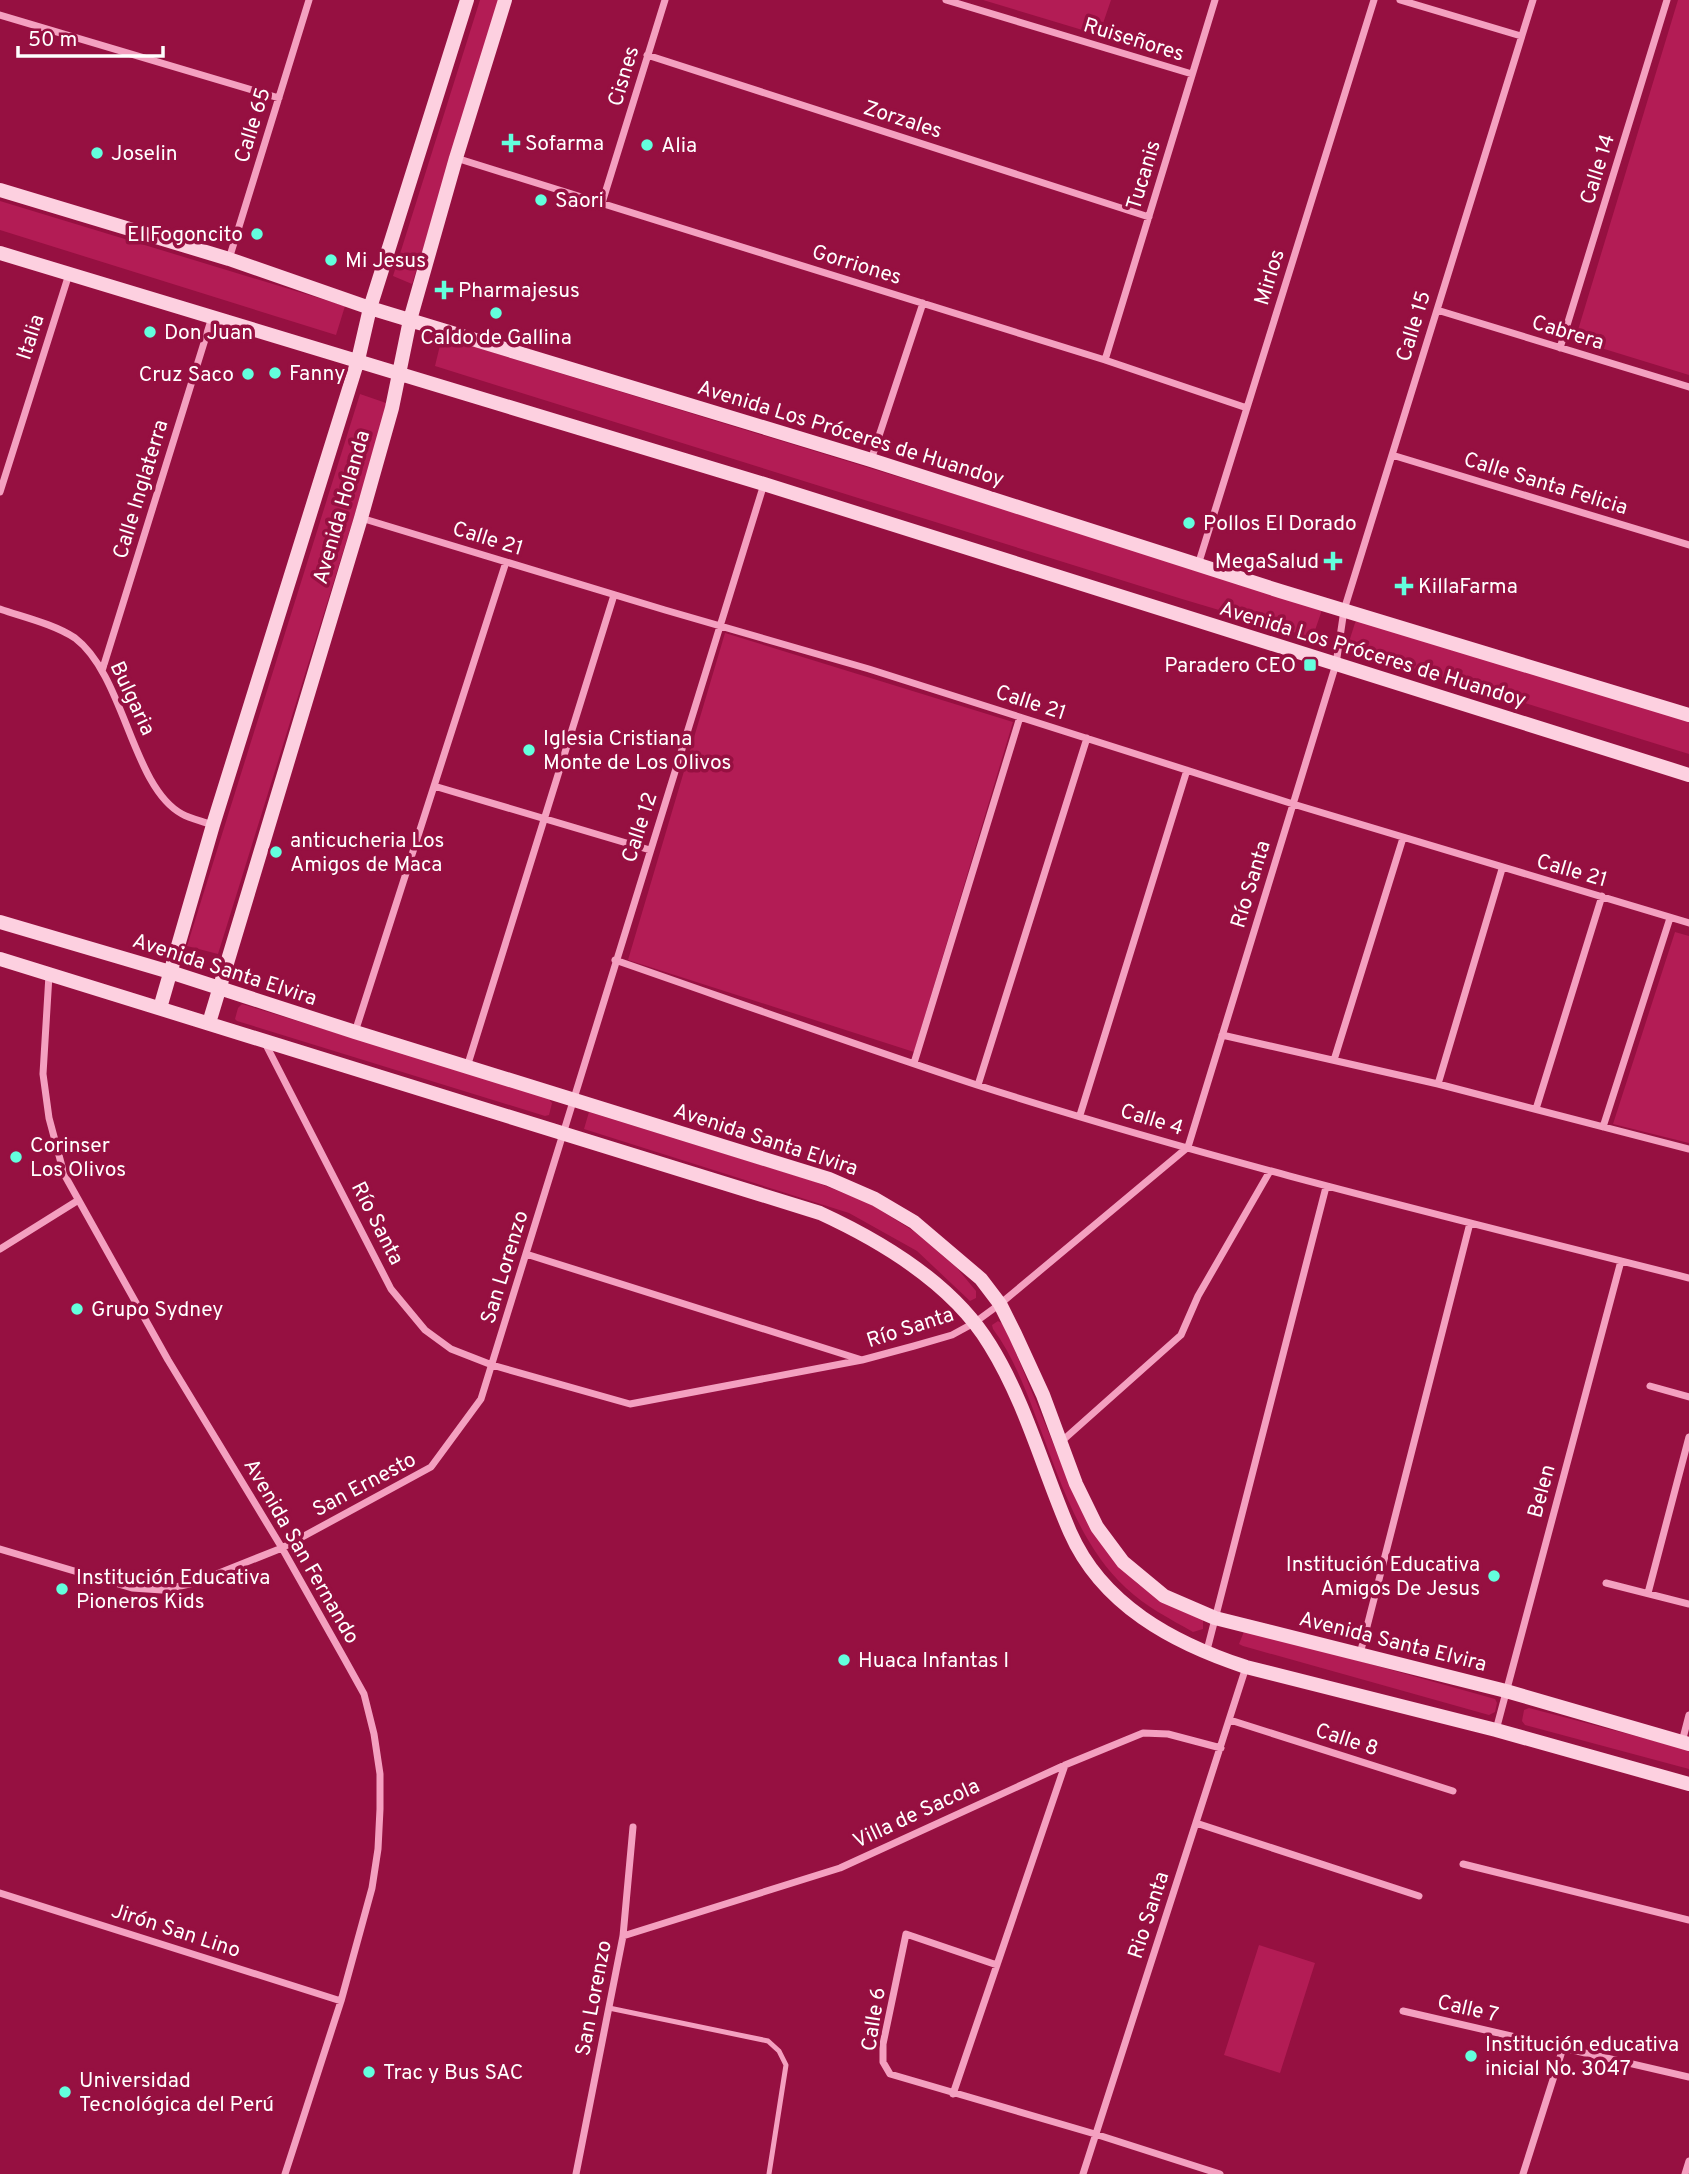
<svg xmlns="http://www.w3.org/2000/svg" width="1689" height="2174" font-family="Overpass,sans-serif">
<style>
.green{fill:#b31c55}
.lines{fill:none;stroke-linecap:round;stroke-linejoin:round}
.lane{stroke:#f4a0c0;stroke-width:5}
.street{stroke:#f4a0c0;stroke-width:7}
.secondary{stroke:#fdd0e0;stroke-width:14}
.poi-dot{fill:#63ffdd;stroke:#961041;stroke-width:2.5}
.labels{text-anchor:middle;stroke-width:7;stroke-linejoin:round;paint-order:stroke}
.street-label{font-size:21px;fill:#fff;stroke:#961041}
.poi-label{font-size:21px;fill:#fff;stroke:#961041;text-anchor:start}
</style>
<rect width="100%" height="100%" fill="#961041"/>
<path class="green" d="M480,0H501L412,284L393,276Z
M983,0H1111L1099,35Z
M1678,0H1689V375L1575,340Z
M0,201L345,306L336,335L0,230Z
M442,337L1323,607L1313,636L1310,637L1182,599L435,366Z
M360,394L389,404L218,954L187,946Z
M1359,619L1689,721V754L1347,648L1355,623Z
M725,633L1013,722L914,1052L628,960Z
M1675,932L1689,936V1143L1613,1124Z
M242,1004L548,1098L552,1103L549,1115L545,1116L237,1021L235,1019L238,1008Z
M589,1112L813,1181L869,1203L915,1232L957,1268L976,1291V1298L970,1301L917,1251L849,1213L584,1129Z
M998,1321L1003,1324L1011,1341L1079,1506L1116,1562L1138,1584L1170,1605L1203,1620V1629L1193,1632C1170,1619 1145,1606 1126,1588C1079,1545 1059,1477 1037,1420C1025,1388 1013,1356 993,1329L992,1325Z
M1245,1629L1495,1699L1497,1703L1495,1712L1489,1715L1243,1646L1239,1644Z
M1529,1708L1689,1750V1769L1525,1725L1522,1721L1524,1710Z
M1259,1945L1315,1963L1280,2073L1224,2055Z"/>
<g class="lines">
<path class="lane" d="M609,2008L768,2041L779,2051L786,2065L769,2174"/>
<path class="street" d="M946,0L1192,74
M1400,0L1521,36
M0,15L279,98
M647,55L1149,217
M456,158L1105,360L1247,408
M602,203L665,0
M229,259L309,0
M1437,310L1689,387
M1560,348L1667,0
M1105,360L1215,0
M1392,455L1689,545
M871,460L923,303
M0,492L69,274
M361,518L665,610L869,669L1293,804L1689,923
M1198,565L1374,0
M0,609C23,617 54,624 75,638C125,676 132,787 182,814C191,819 202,821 212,825
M102,671L212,317
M434,786L650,850
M615,960C736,1002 856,1045 977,1085C1211,1160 1451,1218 1689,1278
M49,975L43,1074L49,1118L64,1174L168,1360L282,1548L344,1658L364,1694L374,1734L380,1774V1809L378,1849L372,1888L341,2001L285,2174
M355,1032L506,562
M1222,1035L1438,1084L1689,1149
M264,1041L391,1289L425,1330L451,1349L492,1365L630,1404L862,1360L914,1346L952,1335L974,1323L1000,1304L1188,1147L1336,664L1344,610L1533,0
M1334,1060L1403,838
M914,1063L1020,717
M467,1067L614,595
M1438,1084L1502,869
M978,1085L1087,738
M1536,1109L1602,896
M1080,1115L1187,770
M1603,1127L1670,918
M0,1249L77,1201
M526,1254L862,1360
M1650,1386L1689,1397
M1062,1441L1181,1335L1198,1296L1270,1171
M0,1549L132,1588L162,1590L194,1583L282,1548L431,1467L481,1399L764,484
M1606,1583L1689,1604
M1648,1593L1689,1437
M1206,1654L1326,1187
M1360,1654L1470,1223
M1230,1720L1453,1791
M1496,1730L1621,1261
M1682,1742L1689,1715
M1196,1823L1419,1896
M1463,1864L1689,1920
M0,1893L341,2001
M623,1936L840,1868L1065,1765L1143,1733L1168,1734L1221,1748
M997,1965L906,1934L883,2044V2062L890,2074L1095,2134L1220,2174
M1403,2011L1689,2077
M953,2094L1065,1765
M576,2174L623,1936L633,1827
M1083,2174L1246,1667
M1523,2174L1563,2048
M1685,2174L1689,2161"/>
<path class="secondary" d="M0,190L229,259L370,308L871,460L1280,591L1689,715
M0,253L764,484L1689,775
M0,922L170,972L355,1032L829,1179L875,1199L914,1222L981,1279L1000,1304L1015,1334L1043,1395L1076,1484L1097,1527L1123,1562L1164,1596L1215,1618L1506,1691L1689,1744
M0,959L820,1213C883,1242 953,1284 990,1345C1026,1403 1043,1470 1070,1532C1102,1605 1173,1643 1246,1667L1496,1730L1689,1784
M160,1008L213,825L358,360L370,308L467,0
M209,1023L361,518L392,408L410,320L456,158L505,0"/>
</g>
<g class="poi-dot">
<path d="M507.5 132.5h7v7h7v7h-7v7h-7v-7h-7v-7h7z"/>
<circle cx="647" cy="145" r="7"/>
<circle cx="97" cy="153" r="7"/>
<circle cx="541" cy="200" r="7"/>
<circle cx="257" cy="234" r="7"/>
<circle cx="331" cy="260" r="7"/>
<path d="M440.5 279.5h7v7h7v7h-7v7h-7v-7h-7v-7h7z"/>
<circle cx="496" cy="313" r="7"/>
<circle cx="150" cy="332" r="7"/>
<circle cx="275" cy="373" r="7"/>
<circle cx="248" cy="374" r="7"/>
<circle cx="1189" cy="523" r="7"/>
<path d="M1329.5 550.5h7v7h7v7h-7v7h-7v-7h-7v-7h7z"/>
<path d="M1400.5 575.5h7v7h7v7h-7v7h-7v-7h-7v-7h7z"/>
<rect x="1303" y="658" width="14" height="14" rx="3.5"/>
<circle cx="529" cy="750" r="7"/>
<circle cx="276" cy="852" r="7"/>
<circle cx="16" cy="1157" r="7"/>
<circle cx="77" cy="1309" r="7"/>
<circle cx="1494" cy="1576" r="7"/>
<circle cx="62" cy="1589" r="7"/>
<circle cx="844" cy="1660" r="7"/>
<circle cx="1471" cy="2056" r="7"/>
<circle cx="369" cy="2072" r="7"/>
<circle cx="65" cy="2092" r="7"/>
</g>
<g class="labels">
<g class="street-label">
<text transform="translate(1134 39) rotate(17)" y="7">Ruiseñores</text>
<text transform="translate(623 76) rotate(-73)" y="7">Cisnes</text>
<text transform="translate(903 119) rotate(18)" y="7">Zorzales</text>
<text transform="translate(252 125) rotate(-73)" y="7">Calle 65</text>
<text transform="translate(1597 169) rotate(-73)" y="7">Calle 14</text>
<text transform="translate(1143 175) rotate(-73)" y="7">Tucanis</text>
<text transform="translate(857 264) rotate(17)" y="7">Gorriones</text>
<text transform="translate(1269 277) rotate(-73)" y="7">Mirlos</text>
<text transform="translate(1413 326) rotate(-73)" y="7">Calle 15</text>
<text transform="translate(1568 332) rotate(17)" y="7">Cabrera</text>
<text transform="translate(30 337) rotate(-72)" y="7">Italia</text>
<text transform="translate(851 433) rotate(17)" y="7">Avenida Los Próceres de Huandoy</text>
<text transform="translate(1546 483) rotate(17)" y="7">Calle Santa Felicia</text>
<text transform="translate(140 489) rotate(-73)" y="7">Calle Inglaterra</text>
<text transform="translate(341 507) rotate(-74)" y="7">Avenida Holanda</text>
<text transform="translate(488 538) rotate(17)" y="7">Calle 21</text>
<text transform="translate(1373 654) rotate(17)" y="7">Avenida Los Próceres de Huandoy</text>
<text transform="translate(133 698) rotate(65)" y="7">Bulgaria</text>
<text transform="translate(1031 702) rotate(18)" y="7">Calle 21</text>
<text transform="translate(639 827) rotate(-72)" y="7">Calle 12</text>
<text transform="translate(1572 870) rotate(16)" y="7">Calle 21</text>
<text transform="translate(1250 884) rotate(-73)" y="7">Río Santa</text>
<text transform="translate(225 969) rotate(18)" y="7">Avenida Santa Elvira</text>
<text transform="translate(1152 1119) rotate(17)" y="7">Calle 4</text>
<text transform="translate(766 1139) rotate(18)" y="7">Avenida Santa Elvira</text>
<text transform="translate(378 1223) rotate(63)" y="7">Río Santa</text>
<text transform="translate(504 1267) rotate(-73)" y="7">San Lorenzo</text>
<text transform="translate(910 1327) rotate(-18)" y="7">Río Santa</text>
<text transform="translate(364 1484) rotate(-28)" y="7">San Ernesto</text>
<text transform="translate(1541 1491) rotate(-75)" y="7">Belen</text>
<text transform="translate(302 1551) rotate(60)" y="7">Avenida San Fernando</text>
<text transform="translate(1393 1641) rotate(14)" y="7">Avenida Santa Elvira</text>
<text transform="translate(1347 1739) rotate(18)" y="7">Calle 8</text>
<text transform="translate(916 1813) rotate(-25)" y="7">Villa de Sacola</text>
<text transform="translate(1148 1915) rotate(-72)" y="7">Rio Santa</text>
<text transform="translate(176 1930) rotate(18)" y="7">Jirón San Lino</text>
<text transform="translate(593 1998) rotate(-79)" y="7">San Lorenzo</text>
<text transform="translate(1468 2008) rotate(13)" y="7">Calle 7</text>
<text transform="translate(873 2019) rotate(-81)" y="7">Calle 6</text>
</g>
<g class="poi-label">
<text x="525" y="150">Sofarma</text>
<text x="661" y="152">Alia</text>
<text x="111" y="160">Joselin</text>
<text x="555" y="207">Saori</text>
<text x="243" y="241" text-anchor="end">El Fogoncito</text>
<text x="345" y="267">Mi Jesus</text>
<text x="458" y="297">Pharmajesus</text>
<text x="164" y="339">Don Juan</text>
<text x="496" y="344" text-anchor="middle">Caldo de Gallina</text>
<text x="289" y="380">Fanny</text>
<text x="234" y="381" text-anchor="end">Cruz Saco</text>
<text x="1203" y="530">Pollos El Dorado</text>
<text x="1319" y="568" text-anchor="end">MegaSalud</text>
<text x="1418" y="593">KillaFarma</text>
<text x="1296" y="672" text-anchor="end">Paradero CEO</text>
<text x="543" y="745">Iglesia Cristiana<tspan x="543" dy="24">Monte de Los Olivos</tspan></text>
<text x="290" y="847">anticucheria Los<tspan x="290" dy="24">Amigos de Maca</tspan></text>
<text x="30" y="1152">Corinser<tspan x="30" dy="24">Los Olivos</tspan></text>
<text x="91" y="1316">Grupo Sydney</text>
<text x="1480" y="1571" text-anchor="end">Institución Educativa<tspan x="1480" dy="24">Amigos De Jesus</tspan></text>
<text x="76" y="1584">Institución Educativa<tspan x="76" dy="24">Pioneros Kids</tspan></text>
<text x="858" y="1667">Huaca Infantas I</text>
<text x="1485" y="2051">Institución educativa<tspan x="1485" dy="24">inicial No. 3047</tspan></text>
<text x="383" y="2079">Trac y Bus SAC</text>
<text x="79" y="2087">Universidad<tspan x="79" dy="24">Tecnológica del Perú</tspan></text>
</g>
</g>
<path d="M18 46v10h145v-10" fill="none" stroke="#ffffff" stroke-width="3.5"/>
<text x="28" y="46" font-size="21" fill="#ffffff" stroke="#961041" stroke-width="5" paint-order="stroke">50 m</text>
</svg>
